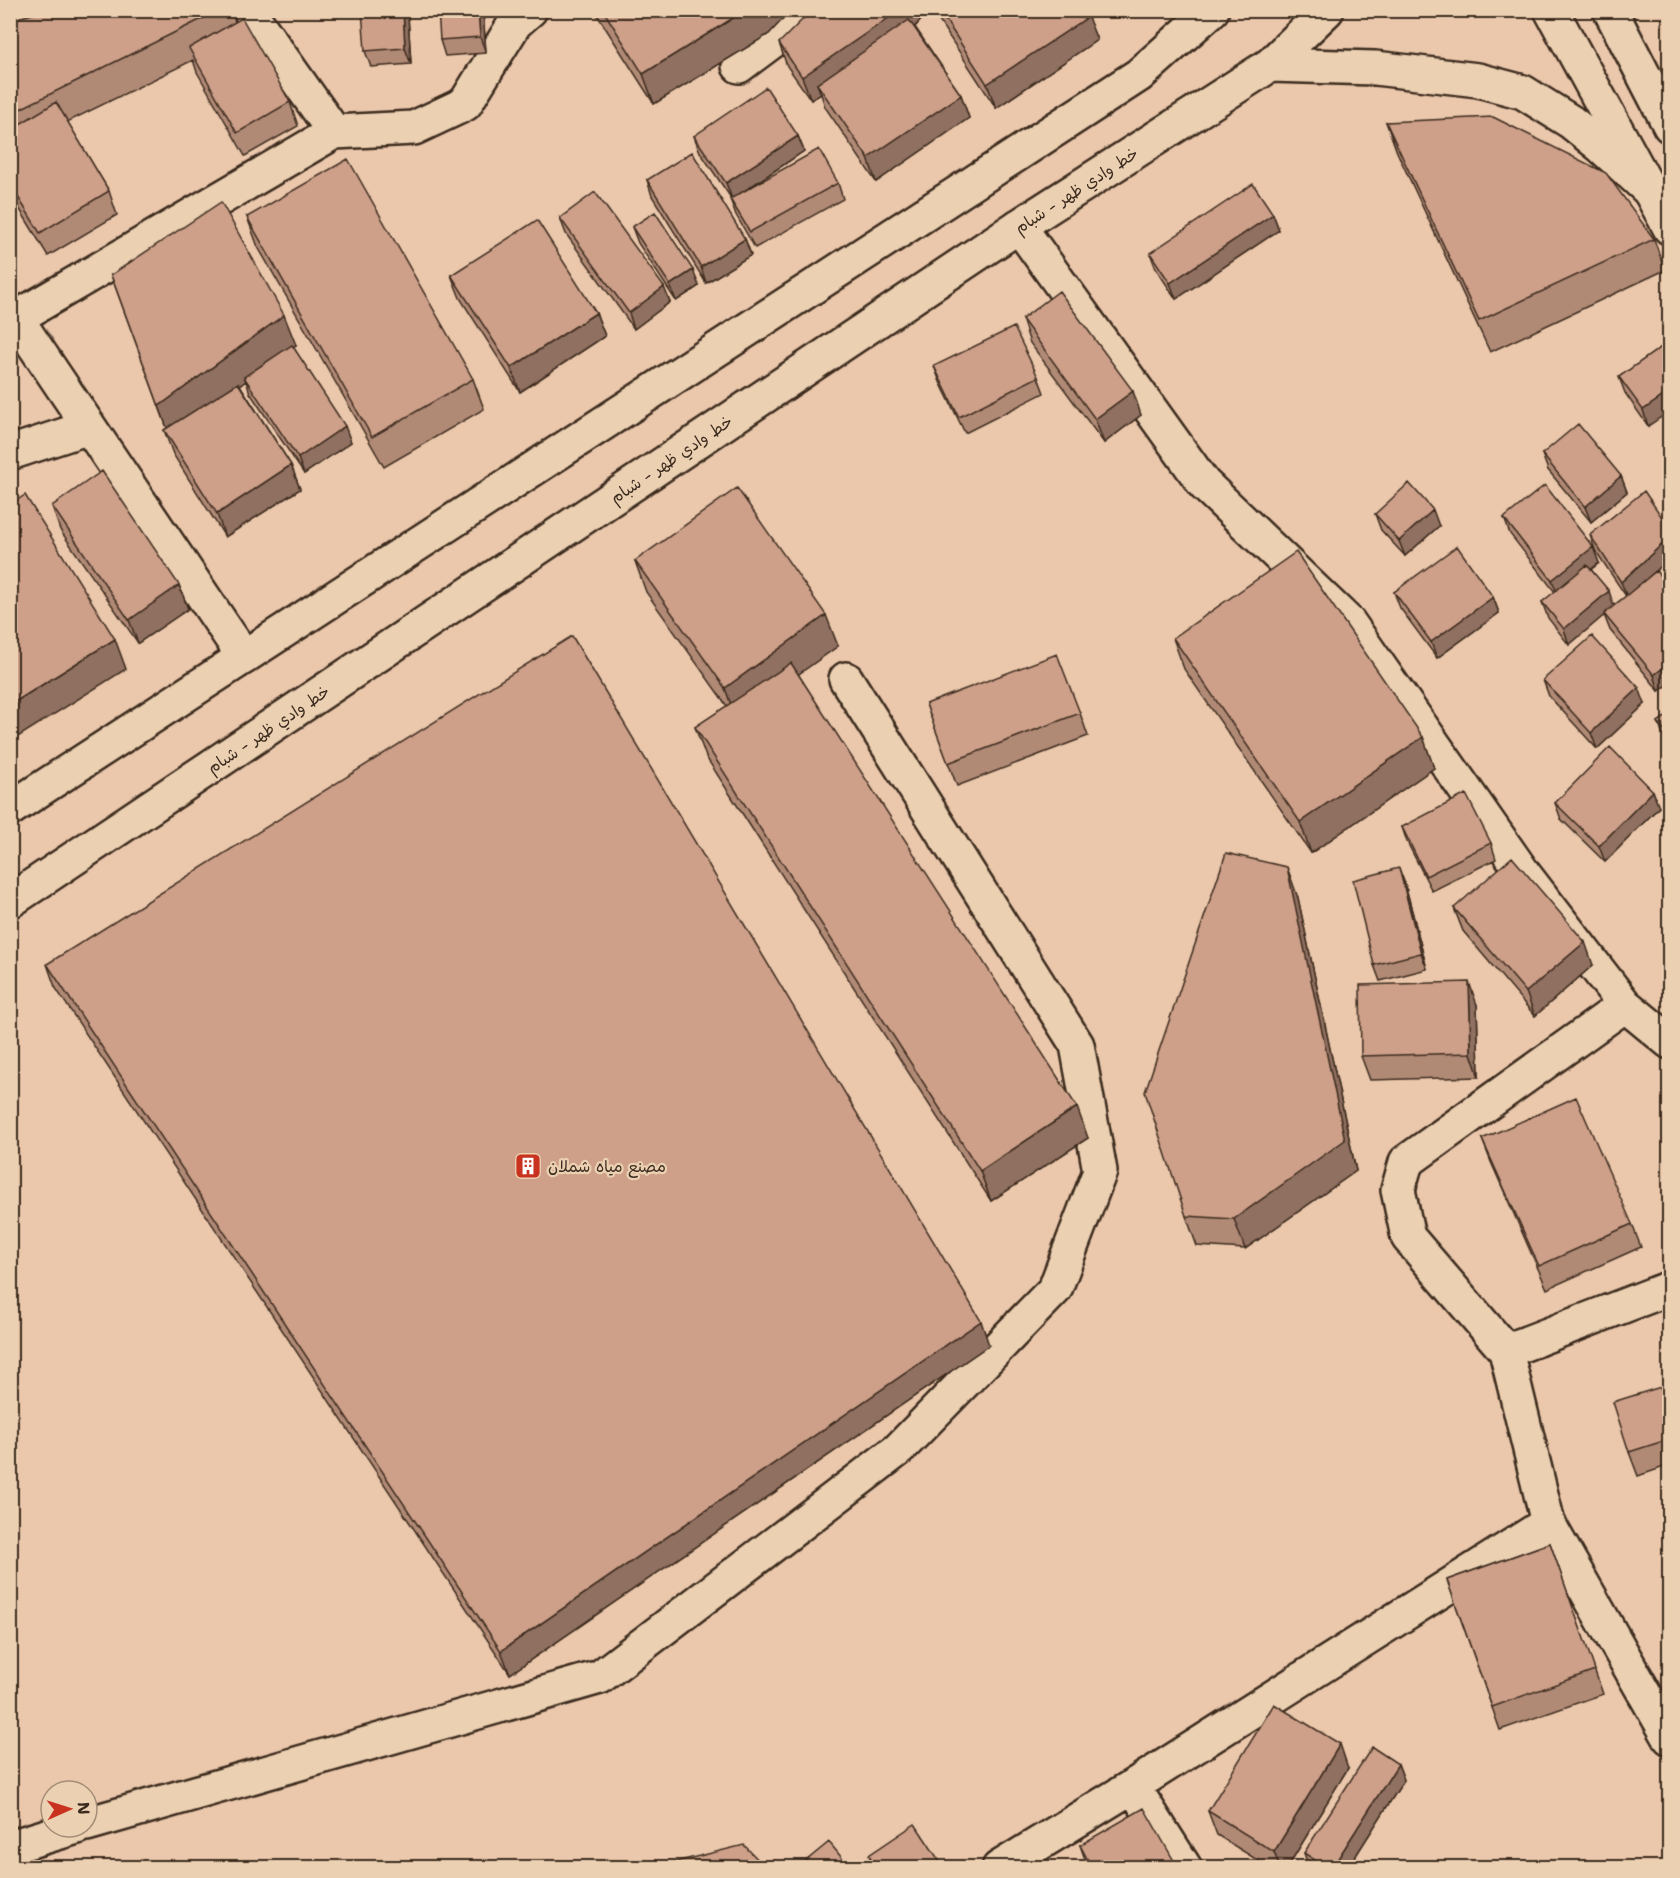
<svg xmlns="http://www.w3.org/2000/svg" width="1680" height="1878" font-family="'Shantell Sans','Playpen Sans Arabic',sans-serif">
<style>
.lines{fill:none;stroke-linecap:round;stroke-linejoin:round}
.minor-casing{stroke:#3b2a1e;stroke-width:38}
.major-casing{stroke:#3b2a1e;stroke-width:38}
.minor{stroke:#ebd0b2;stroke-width:33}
.major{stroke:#ebd0b2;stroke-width:33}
.wall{fill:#b18a76;stroke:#3b2a1e;stroke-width:1.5}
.shaded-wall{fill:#907060;stroke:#3b2a1e;stroke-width:1.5}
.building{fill:#cea089;stroke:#3b2a1e;stroke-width:1.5}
.labels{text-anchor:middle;stroke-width:4.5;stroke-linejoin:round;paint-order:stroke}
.street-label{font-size:16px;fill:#3b2a1e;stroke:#ebd0b2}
.poi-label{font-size:16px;fill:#3b2a1e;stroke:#ebd0b2;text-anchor:start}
</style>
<rect width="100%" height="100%" fill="#ebc8ac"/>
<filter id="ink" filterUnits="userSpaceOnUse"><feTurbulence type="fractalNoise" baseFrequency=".0167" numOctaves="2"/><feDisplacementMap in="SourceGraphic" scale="12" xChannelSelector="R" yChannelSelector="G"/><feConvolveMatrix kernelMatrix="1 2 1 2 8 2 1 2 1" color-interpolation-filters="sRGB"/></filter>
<g filter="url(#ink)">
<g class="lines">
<defs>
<path id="minor" d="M1551,10L1670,228
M1610,10L1670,126
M739,66L814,10
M334,132L414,128L465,104L515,23L530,10
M1019,226L1204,484L1349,623L1524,874L1625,1005L1670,1042
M10,453L89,427
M244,657L16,318L334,132L248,10
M1506,1351L1408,1237L1398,1190L1406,1162L1625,1005
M1548,1523L1670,1738
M1133,1786L1185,1868
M87,1824L600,1677L899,1449L1055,1289L1100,1171L1077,1045L846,679
M10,1847L77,1827
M999,1868L1133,1786L1548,1523L1506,1351L1670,1288"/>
<path id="major" d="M1270,65L1375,68L1478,80L1523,92L1571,122L1602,147L1649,190
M10,809L1139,75L1212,10
M10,901L1019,226L1270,65L1327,10"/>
</defs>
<use href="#minor" class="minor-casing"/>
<use href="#major" class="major-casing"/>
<use href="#minor" class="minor"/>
<use href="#major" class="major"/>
</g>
<path class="wall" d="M48,10H233L236,21L290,102L298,126L245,156L197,72L193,60L67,122L109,191L117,215L48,256L10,193V20Z
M483,10L486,53L445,56L440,40Z
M594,10H791L769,34L654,104Z
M930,10L915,27L961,95L969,118L876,182L825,107L821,94L811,100L787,66L779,43Z
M935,10H1084L1097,40L996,108L939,21Z
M408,16L411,64L371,67L365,51Z
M1386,122L1654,239L1665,270L1490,352L1397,152Z
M694,136H798L804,151L745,191L838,183L843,199L755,248L736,215L730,199L731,198L700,152Z
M647,180L745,239L751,255L706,283L652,196Z
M1273,214L1279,230L1176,299L1156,269L1150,253Z
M247,217L473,379L484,409L384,467L258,247Z
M560,218L670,302L634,329L566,234Z
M632,227L699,286L676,301L638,243Z
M111,275L296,345L293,347L351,442L304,474L250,393L246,381L240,385L291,465L300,489L225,537L173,454L164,430L167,428Z
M451,275L596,313L605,336L520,392L460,298Z
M1022,319L1141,415L1104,443L1030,343Z
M1670,341L1648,426L1625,393L1619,377Z
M934,366L1038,377L1044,393L965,433L940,382Z
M1542,454L1621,476L1627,492L1591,522L1548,470Z
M52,506L179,585L188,609L138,643L60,530Z
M1375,514L1439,526L1405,556L1381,530Z
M1504,518L1593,547L1599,563L1591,569L1614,605L1626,596L1595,550L1590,535L1670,558L1649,577L1670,588V683L1659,691L1610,630L1604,615L1569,645L1548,618L1542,602L1555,592L1510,534Z
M635,561L838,646L798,674L1088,1138L991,1201L706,757L695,727L727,706L646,592Z
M1394,592L1493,597L1499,613L1437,658L1400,608Z
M1173,638L1423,737L1434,768L1311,853L1184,669Z
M1543,680L1645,704L1597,749L1549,696Z
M926,704L1080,713L1088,736L957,786Z
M1670,714V747L1664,738L1658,722Z
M1653,791L1659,807L1605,862L1561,819L1555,803Z
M1402,827L1491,843L1496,859L1432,891L1407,842Z
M1405,884L1427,969L1380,981L1374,965Z
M1298,898L1356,1171L1245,1249L1197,1246L1186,1216Z
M1454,908L1593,965L1535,1016L1463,931Z
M47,964L989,1345L510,1674L55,987Z
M1477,1005L1479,1077L1370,1080L1361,1056Z
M1482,1139L1632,1224L1641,1247L1547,1289L1491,1162Z
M1670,1334V1354L1664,1338Z
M1670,1384V1465L1638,1476L1629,1452Z
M1550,1543L1603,1694L1500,1730L1447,1580Z
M1398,1764L1404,1780L1348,1868H1309L1304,1853Z
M1348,1768L1287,1868H1270L1217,1835L1208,1811Z
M1080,1845L1178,1868H1088Z
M869,1855L944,1868H874Z"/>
<path class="shaded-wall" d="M231,10H233L240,36Z
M403,10H406L408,16L411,64L405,48Z
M478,10H483L486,53L480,37Z
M746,10H791L769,34L654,104L643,74Z
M900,10H930L908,34L817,84L821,94L811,100L802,77Z
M1088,17L1097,40L996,108L987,84Z
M961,95L969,118L876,182L868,158Z
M798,136L804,151L732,199L726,183Z
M1273,214L1279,230L1176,299L1170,283Z
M745,239L751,255L706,283L701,267Z
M693,270L699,286L676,301L670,285Z
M664,287L670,302L634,329L629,313Z
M596,313L605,336L520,392L511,368Z
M284,315L296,345L247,381L244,377L246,381L170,436L159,406Z
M1133,391L1141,415L1104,443L1095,419Z
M1670,391V411L1648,426L1643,410Z
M345,426L351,442L304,474L298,458Z
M291,465L300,489L225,537L217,514Z
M1621,476L1627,492L1591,522L1585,507Z
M1433,510L1439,526L1405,556L1399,541Z
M1670,537V558L1627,597L1621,582Z
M1593,547L1599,563L1558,596L1552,580Z
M179,585L188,609L138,643L129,620Z
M1609,591L1614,607L1569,645L1564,629Z
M1493,597L1499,613L1437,658L1431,642Z
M826,615L838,646L736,719L725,688Z
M115,639L126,669L10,742V705Z
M1670,662V683L1659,691L1654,675Z
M1639,688L1645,704L1597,749L1591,733Z
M1423,737L1434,768L1311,853L1300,822Z
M1653,791L1659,807L1605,862L1599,846Z
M1287,867L1298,898L1356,1171L1245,1249L1234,1219Z
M1399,868L1405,884L1427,969L1421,953Z
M1585,942L1593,965L1535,1016L1526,992Z
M1469,982L1477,1005L1479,1077L1471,1053Z
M1077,1107L1088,1138L991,1201L980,1171Z
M981,1321L989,1345L510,1674L501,1651Z
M1340,1744L1348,1768L1287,1868H1280L1274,1852Z
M1398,1764L1404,1780L1348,1868H1332Z"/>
<path class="building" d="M48,10H220L10,114V20Z
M362,10H403L405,48L365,51Z
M438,10H478L480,37L440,40Z
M603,10H746L643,74Z
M812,10H900L802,77L779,43Z
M939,10H1084L1088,17L987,84Z
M242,18L290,102L237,133L189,48Z
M909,20L961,95L868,158L817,84Z
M766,87L798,136L726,183L694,136Z
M56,102L109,191L40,233L10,184V130Z
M1493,117L1606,173L1654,239L1479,321L1386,122Z
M819,149L838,183L750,232L730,199Z
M692,152L745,239L701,267L647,180Z
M348,159L473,379L372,437L247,217Z
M1253,184L1273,214L1170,283L1150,253Z
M595,192L664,287L629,313L560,218Z
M221,202L284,315L159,406L111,275Z
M655,212L693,270L670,285L632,227Z
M537,220L596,313L511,368L451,275Z
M1059,291L1133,391L1095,419L1022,319Z
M1014,327L1038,377L959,417L934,366Z
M1670,341V391L1643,410L1619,377Z
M292,345L345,426L298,458L244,377Z
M238,383L291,465L217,514L164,430Z
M1578,424L1621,476L1585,507L1542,454Z
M102,471L179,585L129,620L52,506Z
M1409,483L1433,510L1399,541L1375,514Z
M1545,485L1593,547L1552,580L1504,518Z
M737,488L826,615L725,688L635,561Z
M1644,491L1670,529V537L1621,582L1590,535Z
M25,495L115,639L10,705V505Z
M1457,546L1493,597L1431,642L1394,592Z
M1296,552L1423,737L1300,822L1173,638Z
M1587,565L1609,591L1564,629L1542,602Z
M1656,571L1670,588V662L1654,675L1604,614Z
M572,636L981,1321L501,1651L47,964Z
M1592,636L1639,688L1591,733L1543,680Z
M1057,654L1080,713L948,763L926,704Z
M791,663L1077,1107L980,1171L695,727Z
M1670,714V739L1658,722Z
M1610,747L1653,791L1599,846L1555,803Z
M1466,794L1491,843L1426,876L1402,827Z
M1226,853L1287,867L1345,1140L1234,1219L1186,1216L1145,1092Z
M1512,857L1585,942L1526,992L1454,908Z
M1399,868L1421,953L1374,965L1353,880Z
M1469,982L1471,1053L1361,1056L1360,985Z
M1576,1097L1632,1224L1539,1266L1482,1139Z
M1670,1334V1346L1664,1338Z
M1670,1384V1439L1629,1452L1613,1402Z
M1550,1543L1595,1670L1492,1707L1447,1580Z
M1274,1704L1340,1744L1274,1852L1208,1811Z
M1372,1747L1398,1764L1332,1868H1327L1304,1853Z
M1144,1808L1178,1868H1092L1080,1845Z
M915,1824L944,1868H877L869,1855Z
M829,1842L850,1868H802L801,1865Z
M744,1845L766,1868H651Z"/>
</g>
<defs>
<symbol id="building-square" viewBox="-11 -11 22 22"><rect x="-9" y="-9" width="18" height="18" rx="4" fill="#c8321e" stroke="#ebd0b2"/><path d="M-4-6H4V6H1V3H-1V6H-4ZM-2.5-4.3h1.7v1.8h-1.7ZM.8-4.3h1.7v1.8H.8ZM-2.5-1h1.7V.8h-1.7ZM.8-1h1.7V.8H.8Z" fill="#fff"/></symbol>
</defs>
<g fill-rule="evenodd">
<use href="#building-square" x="513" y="1151" width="30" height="30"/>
</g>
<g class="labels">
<g class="street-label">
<text transform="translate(1076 190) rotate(-33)" y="6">خط وادي ظهر - شبام</text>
<text transform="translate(671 459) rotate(-34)" y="6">خط وادي ظهر - شبام</text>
<text transform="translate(268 729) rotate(-34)" y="6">خط وادي ظهر - شبام</text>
</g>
<g class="poi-label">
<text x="548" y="1172">مصنع مياه شملان</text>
</g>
</g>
<rect width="1680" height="1878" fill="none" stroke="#ebd0b2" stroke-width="36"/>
<rect x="18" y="18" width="1644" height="1842" fill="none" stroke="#3b2a1e" stroke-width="2" filter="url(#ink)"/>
<g transform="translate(69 1809) rotate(87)"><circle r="28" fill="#ebd0b2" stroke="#a58e77" stroke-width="1.5"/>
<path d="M0-4.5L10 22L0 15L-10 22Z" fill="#c8321e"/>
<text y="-9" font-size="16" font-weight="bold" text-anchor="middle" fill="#3b2a1e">N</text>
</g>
</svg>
